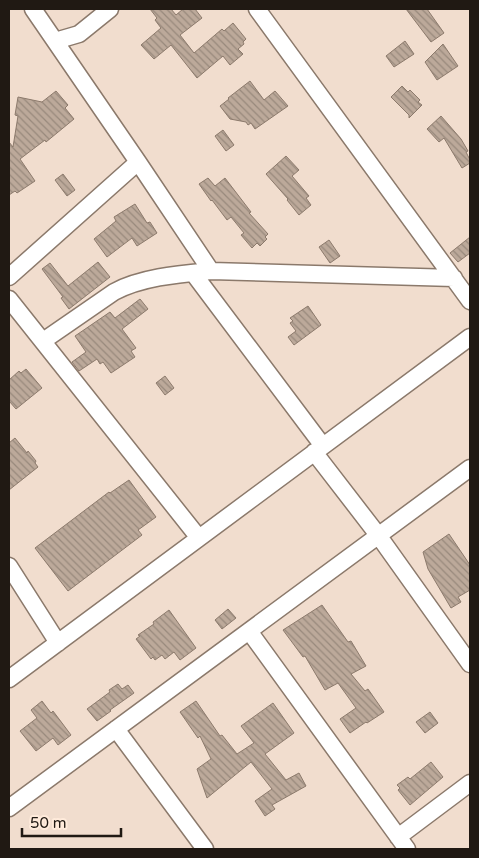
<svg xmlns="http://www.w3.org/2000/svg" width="479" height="858" font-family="'Varela Round',sans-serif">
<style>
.building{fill:url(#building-back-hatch);stroke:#8c7a6c}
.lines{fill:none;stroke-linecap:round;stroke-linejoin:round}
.minor-casing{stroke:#8b796b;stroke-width:19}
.minor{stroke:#fff;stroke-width:16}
</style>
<defs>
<pattern id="building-back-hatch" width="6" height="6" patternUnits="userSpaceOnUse" patternTransform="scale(1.25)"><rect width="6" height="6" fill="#bca99a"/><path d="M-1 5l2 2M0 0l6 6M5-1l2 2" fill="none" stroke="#98897c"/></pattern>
</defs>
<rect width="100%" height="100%" fill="#f1ddce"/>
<path class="building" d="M150,9H171L176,15L183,9H195L202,18L180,35L194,53L222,29L224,31L233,23L246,39L243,42L244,44L238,49L243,54L230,65L223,56L197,78L171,45L154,59L141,45L161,28L155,20L157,18Z
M406,9H427L444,33L431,42Z
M405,41L414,54L394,67L386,56Z
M443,44L458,66L437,80L425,62Z
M250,81L264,100L275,91L288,106L255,129L251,123L248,125L246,122L230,119L220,106L229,99L228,98Z
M402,86L408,92L410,90L420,100L418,102L422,105L409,118V115L391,97Z
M56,91L68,105L65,108L74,119L46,142L45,140L20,159L35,181L17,193L15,191L9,195V142L13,147L18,116L15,115L18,97L42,102Z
M441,116L461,139L468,151L466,152L470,160V163L462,168L444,138L439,142L427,129Z
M223,130L234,145L226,151L215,136Z
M286,156L299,170L292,176L309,196L306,198L311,205L299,215L287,200L288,199L266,174Z
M63,174L75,190L67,196L55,180Z
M208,178L215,186L225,178L251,212L249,213L268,234L265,237L267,239L260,246L257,243L252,248L241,235L244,233L231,217L227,220L212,200L211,201L199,184Z
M135,204L147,223L150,222L157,233L137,246L132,238L107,257L94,239L116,221L114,217Z
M470,237V253L458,262L450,253Z
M329,240L340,256L330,263L319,247Z
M98,262L110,277L69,309L61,298L63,297L42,269L50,263L68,286Z
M140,299L148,309L122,329L136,348L131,351L135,357L111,373L103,362L100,364L97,359L79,371L72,362L86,352L75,336L110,312L115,318Z
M308,306L321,325L294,345L288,337L296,331L290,323L293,321L290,318Z
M26,369L42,388L16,409L9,401V380L19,371L21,373Z
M165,376L174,388L165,395L156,383Z
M15,438L27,453L28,451L36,461L35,463L38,467L9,490V443Z
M129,480L156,517L138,530L142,535L68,591L35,548L109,492L110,493Z
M449,534L470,565V590L458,597L461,602L451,608L428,569L423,552Z
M322,605L348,642L351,641L366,666L351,674L365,691L368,689L384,712L367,723L366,722L350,733L340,719L356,708L338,683L325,690L305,656L303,657L283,630Z
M228,609L236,618L222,629L215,620Z
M169,610L196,648L180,660L174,652L165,659L162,655L155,660L153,657L151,659L136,639L140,636L138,635L154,624L153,622Z
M118,684L122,689L128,685L134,693L110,710L111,711L97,721L87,709L110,692L109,690Z
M42,701L51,713L53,711L71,735L58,745L53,738L36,751L20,731L37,718L31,710Z
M196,701L220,736L222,735L237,754L254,743L241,726L273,703L294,733L265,754L286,780L299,773L306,786L272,805L275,809L265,816L255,801L272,789L251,762L207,798L197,769L211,759L200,736L198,738L180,712Z
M430,712L438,723L425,733L416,722Z
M431,762L443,777L410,805L398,790L400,788L397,785L408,777L410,779Z"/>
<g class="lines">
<defs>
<path id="minor" d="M33,9L138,162L211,271
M257,9L470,301
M55,41L79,34L110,9
M193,273L323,446
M9,277L138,162
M9,299L199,538
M43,341L114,292C142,277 180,274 211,271L454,278
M314,452L378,535L470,664
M9,566L58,643
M249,631L407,849
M9,679L470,337
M116,729L205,849
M9,808L470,468
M398,837L470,783"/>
</defs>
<use href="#minor" class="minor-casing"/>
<use href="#minor" class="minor"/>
</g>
<rect width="479" height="858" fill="none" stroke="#201913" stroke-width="20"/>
<path d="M22 828v8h99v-8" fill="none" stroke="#201913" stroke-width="2.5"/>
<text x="30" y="828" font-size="15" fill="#201913" stroke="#ffebdb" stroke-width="4" paint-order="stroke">50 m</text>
</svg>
